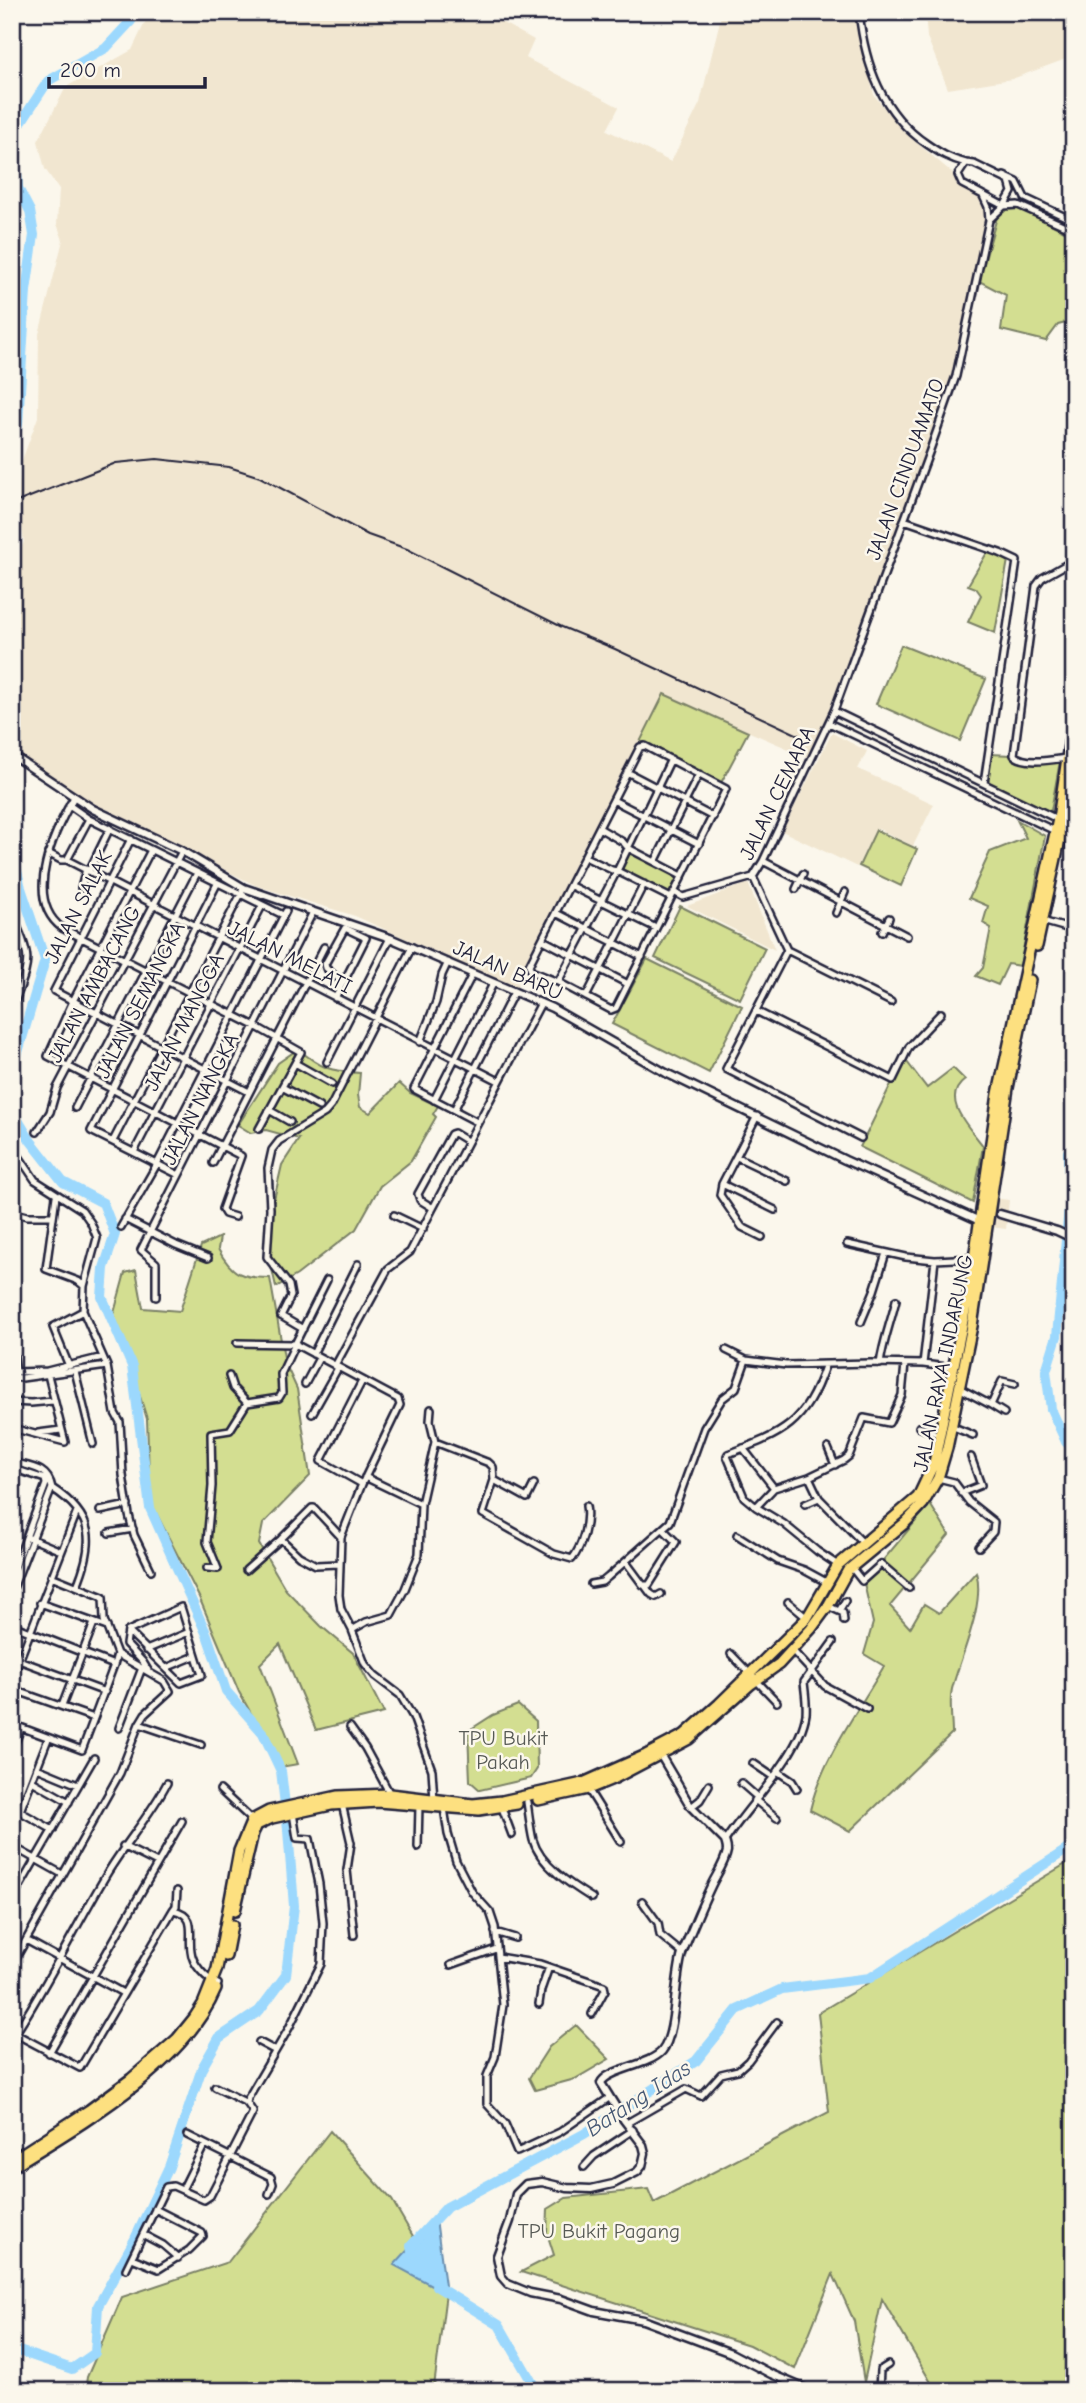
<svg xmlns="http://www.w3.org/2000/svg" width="1086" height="2403" font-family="'Comic Neue',sans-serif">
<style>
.built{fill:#f1e6d0}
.green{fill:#d3de91;stroke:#7a8066;stroke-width:2}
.water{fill:#9cd8fd;stroke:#6b8faf;stroke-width:2}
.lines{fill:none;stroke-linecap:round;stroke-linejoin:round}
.river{stroke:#9cd8fd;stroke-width:10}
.minor-casing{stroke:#22223b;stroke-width:10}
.tertiary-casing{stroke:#22223b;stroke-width:11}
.trunk-casing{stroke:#22223b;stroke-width:14}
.minor{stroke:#fbf7ec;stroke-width:5}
.tertiary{stroke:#fbf7ec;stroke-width:6}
.trunk{stroke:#fde080;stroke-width:9}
.rail{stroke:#22223b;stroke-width:2}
.labels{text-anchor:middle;stroke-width:5;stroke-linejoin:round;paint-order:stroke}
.street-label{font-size:21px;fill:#22223b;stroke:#fbf7ec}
.park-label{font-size:21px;fill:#575a55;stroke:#fbf7ec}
.water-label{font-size:23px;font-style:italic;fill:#475975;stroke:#fbf7ec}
</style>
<rect width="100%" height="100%" fill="#fbf7ec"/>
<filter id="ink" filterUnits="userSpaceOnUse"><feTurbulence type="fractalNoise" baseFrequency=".0143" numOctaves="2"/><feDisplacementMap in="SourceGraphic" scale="14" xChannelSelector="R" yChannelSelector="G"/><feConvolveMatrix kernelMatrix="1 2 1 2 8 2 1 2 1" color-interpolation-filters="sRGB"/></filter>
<g filter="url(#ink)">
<path class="built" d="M150,12H483L534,40L526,58L619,107L607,130L671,162L700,103L722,12H856L874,95L904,132L988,203L951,378L833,713L812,759L664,695L516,988L355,916L257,886L76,796L12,750V564L24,542L18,499L21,463L38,417L39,334L63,240L57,224L59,189L45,169L38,141L66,87L132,50Z
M925,12H1074V56L1012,79L948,89L927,37Z
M832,733L867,751L858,769L934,804L913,846L877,828L857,867L782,831Z
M748,883L775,950L687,906Z
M994,1198L1009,1200L1006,1229L990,1227Z"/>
<path class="green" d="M1018,207L1074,236V321L1058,325L1046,341L1001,330L1006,295L979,281L999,210Z
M988,551L1008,560L995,633L968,622L981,595L976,588L968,585Z
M901,645L986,679L960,741L876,704Z
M664,694L748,732L721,783L640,742Z
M990,754L1011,755L1013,760L1029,764L1060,761L1050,816L985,785Z
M1017,820L1045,836L1020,966L1008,964L998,985L976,976L983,968L991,928L983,923L988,906L969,898L990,852L1026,838Z
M876,830L917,849L901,886L859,866Z
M629,850L679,877L670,894L620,868Z
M680,906L765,948L740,999L655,958Z
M647,959L742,1006L709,1073L612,1024Z
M298,1049C322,1069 330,1071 360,1073L358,1095L360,1107L370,1113L399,1083L410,1093L438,1106L433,1114L436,1117L411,1161L380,1186L356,1229L297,1275L276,1287L265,1238L282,1165L299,1139L266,1130L251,1133L238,1125L278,1063Z
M904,1058L927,1088L953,1068L965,1080C939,1099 970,1128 983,1146L973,1203L860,1147Z
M220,1237L218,1249C232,1275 242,1278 270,1278L285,1363L297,1389L310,1476L263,1524L259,1544L286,1590L321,1626L353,1653L384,1713L316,1730L280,1644L260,1664L298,1764L281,1767L239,1692L199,1597L150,1501L147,1419L114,1313L125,1273L136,1270L143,1308L180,1311L201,1246Z
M930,1504L949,1535L890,1606L910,1628L924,1604L939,1613L976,1572C986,1604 960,1657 952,1689C949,1703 952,1719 952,1733L850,1831L810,1810C822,1759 858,1711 884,1666L864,1654L873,1623L864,1583Z
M518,1705L536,1721L537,1769L531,1778L480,1790L470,1781L468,1731L493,1715Z
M1074,1859V2391H936L882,2299L864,2382L854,2321L833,2274L795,2369L749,2345L521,2272L554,2255L547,2233L548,2209L566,2198L648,2189L654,2203L829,2112L818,2013Z
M576,2025L609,2059L575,2079L535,2090L529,2078L549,2047Z
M330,2131L392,2200L446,2293L434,2387L430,2391H85L87,2377L122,2297L228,2262Z"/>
<path class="water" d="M436,2219L446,2293L394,2265Z"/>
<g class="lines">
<path class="river" d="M12,447L18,424L26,291L34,235L30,211L18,188L14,133L48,81L106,48L131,21L135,12
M12,851L21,888L45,960L16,1059L12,1089
M12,1110L30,1140L63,1182L103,1203L115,1234L104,1268L102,1297L132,1366L150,1508L207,1635L226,1691L263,1733L281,1771L288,1830L294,1906L286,1975L259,2011L219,2038L202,2068L169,2167L135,2239L98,2306L95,2353L72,2369L19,2351L12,2353
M1074,1147L1068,1152L1069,1208L1057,1336L1046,1371L1051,1409L1066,1442L1074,1449
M1074,1807V1812
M413,2258L411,2246L447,2207L584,2134L696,2061L737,2010L782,1989L870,1978L1074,1845
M436,2286L499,2325L537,2391"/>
<defs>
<path id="minor" d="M859,12C865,65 882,114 927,144C940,153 950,159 966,163
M966,163L974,164L1009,181L1012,192L1004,206L962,184L958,175Z
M1004,176L1017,182L1025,198L1074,221
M990,219L1004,206L1018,205L1074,230
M904,520L1000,553L1017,561L984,783
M834,711L1059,820
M829,723L1057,832
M645,746L726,789L616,1008L611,1010L558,982L531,971L529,965L640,747Z
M1066,758C1051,760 1025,765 1014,755L1036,586L1042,578L1074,560
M627,772L713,817
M74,797C55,830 22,898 62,928L255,1026L301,1052L259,1129
M613,800L699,844
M69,805L89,819L283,915
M599,828L623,842L628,848L682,876
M131,839L54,991L249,1092
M151,850L73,1001L48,1056L241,1156L222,1209L225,1214L235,1217
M48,853L61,860H67L499,1081
M585,857L612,870L617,871L671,759
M67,860L89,819
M763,861L907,936
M655,862L699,774
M89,871L110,828
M753,877L763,861L834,711L930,450L956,376L989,220L988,207L983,196
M753,877L787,950L891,1002
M571,886L656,928
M81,888L86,869
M796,889L803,874
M674,892L683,897L753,877
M556,913L642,957
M836,913L845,892
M12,916C36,963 27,964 12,1011
M1042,921L1074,930
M882,932L889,918
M543,940L628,984
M787,950L726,1069L861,1138
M472,975L414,1089L477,1122
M558,982L617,871L671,898
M586,997L644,884
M335,998C346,978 356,958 366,938L345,928L325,964L326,968L343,983
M756,1011L893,1080L909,1047L941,1013
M420,1042L436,1002L442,975L448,962
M327,1062L390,938
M295,1063L332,1084
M282,1087L319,1107
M434,1100L493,984
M75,1108L197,873
M269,1110L290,1122
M454,1110L514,992
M757,1116L722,1184L775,1210
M37,1132L50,1112L57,1088L182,851
M113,1141L244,888
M12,1146L35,1180L82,1210L91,1223L97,1238L84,1286L83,1311L107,1366L115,1413L120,1422L123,1475L129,1515L134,1535L151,1570
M134,1152L262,906
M737,1157L787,1181
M213,1163L324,947
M179,1175L91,1131L217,884
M722,1184L720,1195L742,1227L762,1237
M56,1196L46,1269L78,1281L84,1286
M433,1208L420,1200L418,1194L451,1134L454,1133L467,1141
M12,1212L27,1216H52
M394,1215L423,1229
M125,1219L176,1245L208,1258
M121,1227L157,1164L286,911
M847,1244L906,1257L935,1260L974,1258
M327,1280L295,1344L398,1399L400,1405L362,1484L341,1537L339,1595L341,1609L352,1630L365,1664L375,1676L400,1695L413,1717L432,1770L434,1800
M156,1297V1263L141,1250L313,912
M861,1322L874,1291L886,1253
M303,1329L281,1316L291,1296L289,1285L267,1257L270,1209L268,1168L272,1150L279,1141L325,1113L331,1106L412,947
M12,1340L16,1372L47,1371L103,1357
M726,1350L746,1360L786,1365L871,1363L923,1364L954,1368
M313,1354L358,1264
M880,1364C883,1341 891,1322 896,1300
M923,1364L935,1260
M69,1366L53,1327L83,1311
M335,1366L388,1269L410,1252L541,1003
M75,1371L93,1444
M229,1376L233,1388L247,1403
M12,1377L22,1378L107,1366
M362,1381L321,1461L362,1484
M305,1384L319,1358
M959,1388L991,1405L1002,1381L1015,1384
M12,1402L31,1403L53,1401
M991,1405L1004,1413
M312,1414L338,1368
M951,1426L973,1435
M919,1427L940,1435
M12,1428L65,1442L48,1375
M38,1433L61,1430
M435,1442L489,1463L493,1467L494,1480L527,1498L534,1484
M743,1448L774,1488
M828,1448L835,1465
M12,1462C31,1467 48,1467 52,1488L12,1591
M12,1468L45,1479L46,1484L12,1575
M365,1477L421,1504
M809,1477L819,1498L864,1544
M938,1478L954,1482L969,1502L994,1522L993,1532L979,1547
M494,1480L483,1514L554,1554L572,1559C582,1547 589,1522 586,1506
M52,1488C95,1516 95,1542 77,1586
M961,1493L981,1485L971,1457
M805,1504L819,1498
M756,1507L744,1497L727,1456L728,1454C785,1433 805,1424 825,1366
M100,1511L128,1505
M109,1533L133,1529
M737,1535L778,1561L804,1570L828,1583
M30,1538L61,1551
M626,1562L643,1585H649L676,1542L664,1530
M338,1564L316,1565L299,1556L281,1539L312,1508H314L341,1537
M838,1565L817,1551L784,1524L756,1507L774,1488L809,1477L844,1460L849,1456L864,1418L889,1423L902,1395L905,1364
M851,1567L862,1581L881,1564L909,1588
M207,1568L218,1569L207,1542L212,1486L211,1433L230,1430L247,1403L279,1398L282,1393L281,1374L295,1344L237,1343
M246,1570L281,1539
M51,1576L103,1597L104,1620L117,1654L114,1665
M591,1584L602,1582L608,1577L670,1522L704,1428L722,1399L736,1388L746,1360
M645,1586L651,1594L656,1597L661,1594
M788,1602L807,1618
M40,1603L107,1627
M828,1606L843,1613L844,1621
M181,1607L202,1675L181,1683L128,1631Z
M839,1611L845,1601
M12,1625L114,1665L82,1750L12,1724
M352,1630L366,1622L391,1615L405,1589L419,1554L421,1504L435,1442L430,1421L431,1409
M128,1631L126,1644L143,1662L149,1672
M791,1649L825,1686L867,1709
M146,1650L189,1632
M731,1654L777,1702
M19,1660L105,1692
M166,1668L195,1656
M12,1679L77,1512
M12,1689L94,1718
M62,1706L94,1623
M139,1724L201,1745
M350,1727L365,1748L390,1794
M119,1728L142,1668
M12,1750L21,1728
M753,1763L772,1776
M37,1768L78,1785
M777,1771L792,1781L797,1789
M32,1781L69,1802
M741,1783L757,1797
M588,1789L621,1842
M220,1790L252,1820
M755,1800L777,1818
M527,1802C529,1814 530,1828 533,1840C540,1865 571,1885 592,1898
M342,1804L351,1843L347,1870L354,1935
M12,1807L53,1830
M691,1807L700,1800L709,1785
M444,1808L448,1834L456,1861L472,1892L490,1912L495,1927L503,2005L495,2057L487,2076V2104L505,2124L517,2152L560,2132L609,2098
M502,1808L512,1835
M20,1811L48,1739
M725,1841C748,1805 800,1755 806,1714C807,1703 805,1693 804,1682L833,1642
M12,1846L62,1874
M123,1846L157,1863
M418,1847L419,1805
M12,1900L94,1758
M642,1901L658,1923L660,1935L682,1953
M173,1910L176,1906L177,1891
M495,1932L515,1938
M26,1940L123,1993
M498,1957L540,1964L604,1986L605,1990L592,2014
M12,1965L120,1773L139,1724L145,1714L170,1691L164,1681L117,1654
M451,1965L496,1949
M539,2004L541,1990L549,1967
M12,2032L80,2068L173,1910C198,1915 188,1934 191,1951C192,1964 206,1979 218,1984
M15,2034C49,1982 76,1925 108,1872C127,1841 151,1814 167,1783
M259,2042L274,2050
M49,2053L182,1821
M215,2087L247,2103
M627,2123L686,2089L701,2096L721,2074L738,2070L748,2061L777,2022
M187,2135L271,2177L273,2184L269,2194
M584,2167L594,2156L633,2130
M182,2190L205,2144
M144,2235L163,2245L178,2258
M132,2258L159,2269L189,2250L203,2236L202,2233L155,2209
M126,2269L166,2187L173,2186L204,2200L210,2196L253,2112L247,2103L248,2098L289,2028L321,1964L323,1923L319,1884L310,1839L297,1838L293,1813
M879,2391L880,2370L888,2365"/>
<path id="tertiary" d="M12,755L93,809L182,851L244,888L390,938L552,1008L666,1073L845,1160L982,1222
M1000,1214L1057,1231L1074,1239
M661,1756L691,1807L725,1841C726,1845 727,1846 727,1851C725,1863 716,1875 711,1886C701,1907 692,1929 683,1951C674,1975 677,2033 662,2051C649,2066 607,2069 601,2083L624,2120L643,2145L645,2153L642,2166L637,2172L613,2184L591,2189L567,2188L542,2182L526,2184L516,2194L510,2221L497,2256L501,2276L508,2284L530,2293L561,2299L594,2311L643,2320L731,2353L771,2374L811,2391"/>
<path id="trunk" d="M1037,946L1066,812L1074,762
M538,1800L588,1789L615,1778L689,1739L751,1684L779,1664L811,1629L828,1606L848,1570L905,1523L923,1504L938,1478L947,1448L972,1326L1008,1088L1030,980
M235,1911L253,1833L257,1825L272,1818L331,1805L378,1802L479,1810L517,1804
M226,1956L232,1925
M12,2160L89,2110L131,2079L177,2039L194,2018L203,2004L217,1969L239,1851L252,1820L269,1811L338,1796L390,1794L473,1804L502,1801L583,1783L646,1755L684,1735L719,1704L807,1618L838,1565L918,1497L934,1463L970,1286L998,1094L1058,819L1074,711
M12,2167C81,2124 183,2067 216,1989"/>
</defs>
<use href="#minor" class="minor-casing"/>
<use href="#tertiary" class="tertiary-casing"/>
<use href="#trunk" class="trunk-casing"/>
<use href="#minor" class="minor"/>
<use href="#tertiary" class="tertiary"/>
<use href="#trunk" class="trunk"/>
<path class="rail" d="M12,504L116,463L157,459L229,467L260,477L368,535L407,549L562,627L615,649L807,739"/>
</g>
</g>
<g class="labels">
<g class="street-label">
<text transform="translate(905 469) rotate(-70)" y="7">JALAN CINDUAMATO</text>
<text transform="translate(777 793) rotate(-64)" y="7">JALAN CEMARA</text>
<text transform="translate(78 907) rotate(-63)" y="7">JALAN SALAK</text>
<text transform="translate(290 957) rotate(27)" y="7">JALAN MELATI</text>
<text transform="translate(508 970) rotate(24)" y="7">JALAN BARU</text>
<text transform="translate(94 984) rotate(-62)" y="7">JALAN AMBACANG</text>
<text transform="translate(140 1000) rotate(-63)" y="7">JALAN SEMANGKA</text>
<text transform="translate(184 1022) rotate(-63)" y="7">JALAN MANGGA</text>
<text transform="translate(200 1099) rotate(-63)" y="7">JALAN NANGKA</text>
<text transform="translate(943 1363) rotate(-78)" y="7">JALAN RAYA INDARUNG</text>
</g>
<g class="park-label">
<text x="503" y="1745">TPU Bukit<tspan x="503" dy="24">Pakah</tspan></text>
<text x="599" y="2238">TPU Bukit Pagang</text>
</g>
<g class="water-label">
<text transform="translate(638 2098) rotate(-33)" y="8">Batang Idas</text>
</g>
</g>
<rect width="1086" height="2403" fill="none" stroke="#fbf7ec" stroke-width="42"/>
<rect x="21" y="21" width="1044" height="2361" fill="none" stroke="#22223b" stroke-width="2.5" filter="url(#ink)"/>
<path d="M49 77v10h156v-10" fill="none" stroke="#22223b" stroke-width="3.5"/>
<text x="60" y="77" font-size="21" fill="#22223b" stroke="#fbf7ec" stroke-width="5" paint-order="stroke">200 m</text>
</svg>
